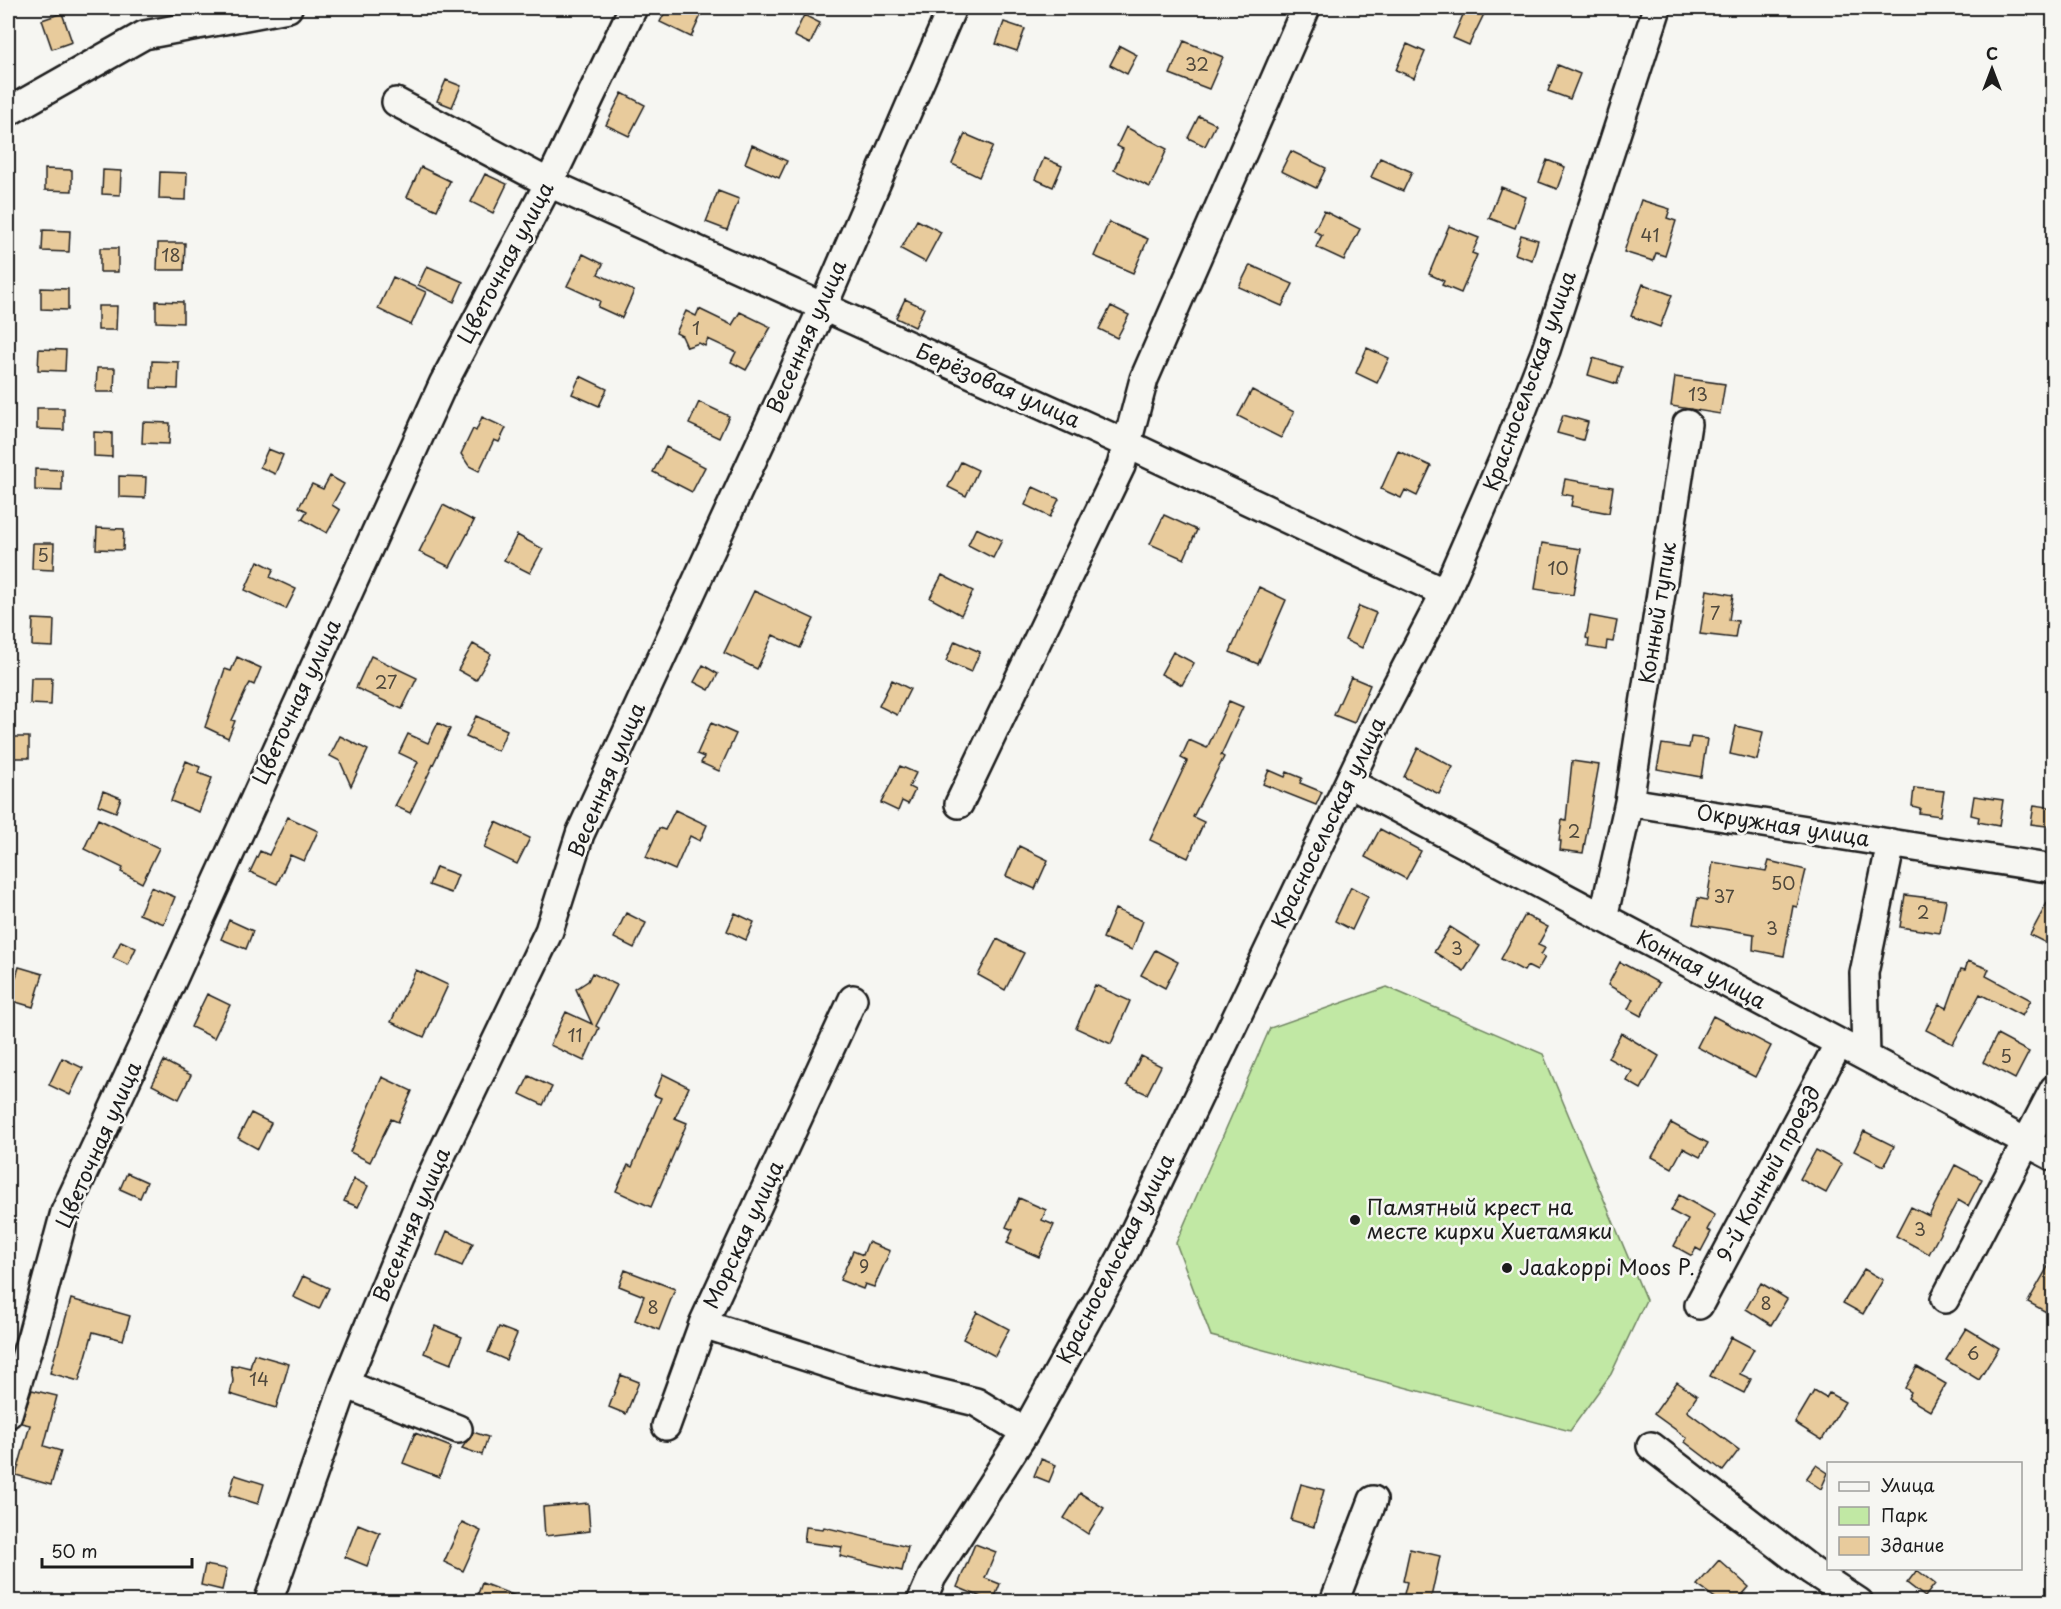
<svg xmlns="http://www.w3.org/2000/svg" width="2061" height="1609" font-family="'Playpen Sans',sans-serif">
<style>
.green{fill:#c1e8a4;stroke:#6e8260;stroke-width:1.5}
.building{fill:#e8cb9c;stroke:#1c1c1c;stroke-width:1.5}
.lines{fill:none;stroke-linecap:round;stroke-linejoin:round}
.minor-casing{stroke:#1c1c1c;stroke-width:32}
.minor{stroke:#f6f6f2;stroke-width:27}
.poi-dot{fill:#1c1c1c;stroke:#f6f6f2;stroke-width:2}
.labels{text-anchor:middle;stroke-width:5;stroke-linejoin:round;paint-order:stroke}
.number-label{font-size:18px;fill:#4f483c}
.street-label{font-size:21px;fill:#1c1c1c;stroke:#f6f6f2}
.poi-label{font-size:21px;fill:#1c1c1c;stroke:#f6f6f2;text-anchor:start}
</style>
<rect width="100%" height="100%" fill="#f6f6f2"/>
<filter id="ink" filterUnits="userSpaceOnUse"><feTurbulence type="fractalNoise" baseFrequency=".0167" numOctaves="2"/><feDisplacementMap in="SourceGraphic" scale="12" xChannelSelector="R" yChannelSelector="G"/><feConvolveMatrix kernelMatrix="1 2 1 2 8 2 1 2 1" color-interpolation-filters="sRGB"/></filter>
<g filter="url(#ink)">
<path class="green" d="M1387,987L1543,1054L1646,1300L1611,1374L1570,1431L1211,1336L1176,1243L1270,1028Z"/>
<path class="building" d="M667,8H691L702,13L691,37L660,22Z
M1466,8L1484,14L1469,45L1453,38Z
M62,13L72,42L52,49L42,20Z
M804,15L820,23L810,44L794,36Z
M1004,22L1025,29L1017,51L996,44Z
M1184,41L1223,57L1209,89L1170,74Z
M1407,44L1425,52L1414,78L1396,70Z
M1120,46L1137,55L1127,74L1110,65Z
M1558,65L1580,74L1570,99L1548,91Z
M446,80L461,86L452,107L437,101Z
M622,93L645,105L629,136L606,125Z
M1199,116L1216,124L1205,146L1188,138Z
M1126,127L1167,149L1150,187L1114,170L1123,149L1117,146Z
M965,134L993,146L979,177L952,164Z
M752,145L787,161L779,178L745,163Z
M1291,151L1326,168L1316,188L1281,171Z
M1044,158L1062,166L1053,187L1035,179Z
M1380,158L1412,172L1403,191L1371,177Z
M1547,160L1565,167L1557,189L1539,182Z
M421,167L450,181L437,210L407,197Z
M45,169L72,170V191L45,190Z
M103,170L121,171L120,195L102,194Z
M160,172L187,173L186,200L159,199Z
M485,174L507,184L493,213L471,202Z
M1501,187L1526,197L1515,228L1489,218Z
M718,191L739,199L727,230L706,222Z
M1641,200L1670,209L1667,218L1676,221L1665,256L1656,253L1653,261L1624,252Z
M1324,211L1360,229L1344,260L1316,247L1322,235L1314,231Z
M917,220L941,232L925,262L901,249Z
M1109,222L1148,239L1133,273L1094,256Z
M1449,226L1479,238L1472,253L1477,255L1461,293L1442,285L1444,281L1429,274Z
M43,230L70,231L69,252L42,251Z
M1521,235L1538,240L1532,260L1515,254Z
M158,243H185L184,270H157Z
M100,248H118V272H100Z
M583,254L603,264L598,274L634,291L622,318L598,307L600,301L567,286Z
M1250,265L1293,284L1282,306L1239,287Z
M427,266L463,282L454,302L418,285Z
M393,277L426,292L411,325L378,309Z
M1643,284L1672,295L1660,327L1631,316Z
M41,288L68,289V310L41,309Z
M905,299L924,308L915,327L896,318Z
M156,301L183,302V323L156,322Z
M98,306H117L116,330H98Z
M1111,306L1129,315L1117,338L1099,329Z
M699,309L732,325L740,312L771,327L746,370L731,362L736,352L708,339L705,346L699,343L687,347L682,336L676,333L686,311L696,316Z
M1367,348L1389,358L1377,383L1356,373Z
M39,349L66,350L65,371L38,370Z
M1593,358L1622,367L1617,384L1588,375Z
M152,361L179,362L178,389L151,388Z
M97,368H115L114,392H96Z
M580,376L607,389L599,406L572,394Z
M1675,377L1725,384L1720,414L1671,406Z
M1252,390L1294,412L1281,438L1238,416Z
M699,402L729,416L719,438L689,424Z
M37,408H64V430L37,429Z
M1563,415L1588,422L1583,440L1557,433Z
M482,417L506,428L499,442L494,440L479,471L469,466L461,454L473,429L476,431Z
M143,422L170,423L169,444L142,443Z
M94,432L112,433V457L94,456Z
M666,447L705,467L692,492L653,472Z
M268,449L283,455L275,474L260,467Z
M1398,451L1431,466L1417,496L1405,490L1401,498L1381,489Z
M961,462L978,470L966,496L948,487Z
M35,469L62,470V491L35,490Z
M119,476L146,477L145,498L119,497Z
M330,476L344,484L332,505L340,510L327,533L302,519L307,511L299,507L312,484L323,489Z
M1565,479L1613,487L1609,513L1571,506L1573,496L1562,494Z
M1033,487L1059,499L1050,517L1025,505Z
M443,505L474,521L450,567L419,552Z
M1164,515L1197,530L1184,559L1150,544Z
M97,528L124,529L123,550L96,549Z
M976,528L1002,540L993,558L968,545Z
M517,535L543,549L530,573L504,560Z
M33,543H54L53,570L32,569Z
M1542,543L1581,549L1573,595L1535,589Z
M258,561L274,569L270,577L296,589L286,609L245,590Z
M942,575L973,591L961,615L930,598Z
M1259,587L1286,600L1258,664L1230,652Z
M1707,590L1733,595L1729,620L1738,621L1735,638L1700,634Z
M754,591L814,619L800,648L773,635L757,669L724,653Z
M1359,606L1376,613L1362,648L1345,640Z
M1590,616L1617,621L1613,642L1607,641L1606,650L1588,647L1589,639L1586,638Z
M33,619L54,620L53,647L32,646Z
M955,641L980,652L971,672L946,661Z
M473,644L491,654L476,680L458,670Z
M1173,652L1194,663L1182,685L1161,674Z
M371,656L417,678L402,709L356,688Z
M237,657L261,668L254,685L250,683L247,688L232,720L235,721L228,738L205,727L225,669L231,671Z
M703,665L718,674L709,690L694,682Z
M1351,677L1370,685L1354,723L1334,715Z
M31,678H52L51,705L30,704Z
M892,680L910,689L897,715L879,706Z
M1229,701L1243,707L1221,755L1224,757L1193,817L1204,822L1188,858L1150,840L1187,761L1181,758L1189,740L1207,748Z
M476,716L507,730L498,751L466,737Z
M438,723L450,729L410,813L395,806L418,762L399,753L408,734L428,743Z
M711,723L736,734L719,771L701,763L704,757L697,754Z
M1736,726L1763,732L1757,760L1730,754Z
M340,736L368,750L351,786L340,761L330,756Z
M8,737H29V758H8Z
M1691,737L1707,739L1701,777L1657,769L1662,744L1689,748Z
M1418,748L1453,767L1439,794L1404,777Z
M186,761L200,767L198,773L212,778L199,812L171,801Z
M1572,761L1599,765L1583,853L1560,850L1561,841H1559L1562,819L1566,820Z
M900,766L916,773L909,787L915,790L908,804L902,801L898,811L881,803Z
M1269,770L1285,777L1287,772L1302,778L1300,783L1322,792L1316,805L1263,784Z
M1914,788L1944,791L1940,816L1919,813L1920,808L1912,806Z
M103,791L121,798L116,812L98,805Z
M1974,796L2003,800L1999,826L1978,822L1979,817L1971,815Z
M2034,805L2054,808V827L2031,824Z
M675,810L707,825L700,841L690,836L675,870L646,857L659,828L665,830Z
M288,817L318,831L304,861L290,855L277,884L250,872L260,851L269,855Z
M98,819L159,848L142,883L121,872L123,868L84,849Z
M496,822L530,838L517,864L484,848Z
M1380,829L1421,851L1406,879L1365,857Z
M1019,846L1048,860L1035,889L1006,876Z
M1769,861L1806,870L1797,907L1793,906L1784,956L1753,950L1754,934L1693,924L1698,898L1707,900L1713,862L1766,871Z
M436,867L458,875L451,893L429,885Z
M151,887L175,897L164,924L139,914Z
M1351,887L1368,896L1352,930L1335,921Z
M2054,890V947L2030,935Z
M1905,895L1946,900L1940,933L1900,927Z
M1115,909L1143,921L1132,950L1103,938Z
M626,913L646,923L634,948L614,938Z
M735,913L754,922L746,940L727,931Z
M1525,915L1548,927L1538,945L1545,948L1541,955L1545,957L1537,971L1527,966L1524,971L1501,959Z
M229,920L253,931L246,949L221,939Z
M1450,927L1480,946L1464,971L1434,952Z
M997,939L1024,953L1005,990L978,975Z
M121,941L136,948L128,965L113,958Z
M1155,950L1178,962L1165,988L1141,975Z
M1968,961L1989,969L1986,976L2031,1000L2022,1016L1980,994L1953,1044L1926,1030L1939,1004L1947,1008L1961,969L1965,970Z
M1620,962L1659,983L1641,1016L1628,1009L1633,999L1608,985Z
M19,967L43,974L33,1007L9,1000Z
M416,970L448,985L424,1037L391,1022Z
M592,973L617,985L596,1026L599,1028L584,1061L550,1045L566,1012L592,1024L576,989L588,981Z
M1095,985L1130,1001L1111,1044L1076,1028Z
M207,994L230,1005L214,1038L191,1027Z
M1713,1016L1771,1046L1755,1077L1697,1047Z
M1621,1033L1659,1056L1641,1089L1627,1081L1632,1071L1608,1058Z
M1997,1035L2029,1052L2015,1079L1983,1062Z
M1141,1056L1161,1066L1147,1094L1127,1085Z
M62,1058L83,1068L70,1095L49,1085Z
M164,1061L191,1075L179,1099L152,1085Z
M663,1074L689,1087L675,1118L687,1123L651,1207L616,1191L628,1165L632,1167L661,1098L654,1095Z
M529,1076L552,1087L543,1105L520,1094Z
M382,1077L412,1091L398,1122L391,1119L370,1162L350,1152Z
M251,1113L271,1123L258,1149L238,1138Z
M1671,1123L1708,1143L1700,1157L1683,1148L1672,1168L1652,1157Z
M1864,1131L1894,1146L1884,1166L1854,1151Z
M1816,1150L1842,1164L1826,1193L1800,1179Z
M1955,1165L1982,1179L1968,1206L1958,1200L1929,1254L1896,1236L1911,1207L1929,1216Z
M127,1173L147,1182L140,1198L120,1189Z
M354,1179L368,1186L358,1207L344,1201Z
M1679,1195L1715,1215L1707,1230L1711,1232L1701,1251L1696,1248L1692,1256L1674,1246L1688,1220L1671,1211Z
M1019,1198L1046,1210L1042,1220L1054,1225L1039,1257L1007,1243L1013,1230L1006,1227Z
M447,1231L473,1243L462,1266L437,1255Z
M868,1242L890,1251L874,1287L865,1284L863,1289L840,1280L853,1251L863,1255Z
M2054,1256V1303L2048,1313L2028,1302Z
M1864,1269L1883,1280L1863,1314L1843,1303Z
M625,1270L675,1289L659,1330L635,1320L644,1296L619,1286Z
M303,1276L329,1288L319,1309L293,1297Z
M1761,1283L1787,1299L1771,1325L1746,1309Z
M71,1299L130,1316L123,1340L93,1332L79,1381L50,1373Z
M977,1312L1009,1329L995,1356L963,1339Z
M435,1326L462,1337L451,1364L424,1353Z
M499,1327L517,1334L506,1360L488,1352Z
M1966,1328L1999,1348L1979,1380L1946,1360Z
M1731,1337L1754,1349L1740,1374L1751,1379L1744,1393L1710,1376Z
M254,1354L289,1364L276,1408L230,1394L233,1381L231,1366L237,1367L238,1365L250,1368Z
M1917,1367L1946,1384L1930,1411L1908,1398L1911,1392L1905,1388Z
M621,1375L639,1382L626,1414L609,1407Z
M1677,1382L1697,1396L1687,1411L1739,1450L1723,1471L1685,1442L1687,1438L1654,1414Z
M32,1390L57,1396L44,1446L61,1451L51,1485L16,1475L30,1425L21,1423Z
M1814,1391L1826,1398L1829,1393L1845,1402L1822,1440L1795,1423Z
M473,1432L488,1437L482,1455L462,1448Z
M415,1433L451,1447L439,1477L403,1463Z
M1041,1459L1056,1465L1049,1482L1034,1476Z
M1816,1465L1828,1473L1821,1489L1806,1479Z
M235,1475L264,1484L258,1504L229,1495Z
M1301,1484L1324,1490L1314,1527L1291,1520Z
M1080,1493L1104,1508L1088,1534L1064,1518Z
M588,1503L590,1531L545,1536L543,1507Z
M462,1522L481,1531L463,1571L444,1562Z
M358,1524L380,1533L367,1566L345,1557Z
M806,1527L823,1529L824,1527L908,1547L902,1571L840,1556L842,1547L804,1542Z
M975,1544L996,1552L985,1578L1000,1584L993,1602L957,1587Z
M1410,1549L1440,1556L1430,1602H1402L1407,1582L1403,1581Z
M1719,1560L1749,1587L1736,1602H1721L1697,1585Z
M205,1565L227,1569L222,1590L201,1585Z
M1917,1570L1935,1584L1925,1597L1907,1583Z
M482,1583L526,1600V1602H475Z"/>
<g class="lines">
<defs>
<path id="minor" d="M396,102L549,183L1127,444L1445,593
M8,112L144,35L288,8
M1350,783L2054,1157
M1629,802L1687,424
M959,804L1121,466L1144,379L1306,8
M1603,918L1629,802L2054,869
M853,999L703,1324L857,1373L976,1402L1025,1432
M1866,1057L1864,973L1891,843
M1945,1299L2054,1089
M1699,1305L1839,1043
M345,1384L458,1429
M8,1414L32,1335L65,1212L143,1045L443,384L549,183L633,8
M666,1426L703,1324
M1651,1446L1812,1571L1859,1602
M268,1602L345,1384L425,1189L549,931L580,834L823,307L952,8
M921,1602L932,1577L1025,1432L1124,1253L1377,723L1445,593L1503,460L1546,350L1657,8
M1334,1602L1373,1500"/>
</defs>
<use href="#minor" class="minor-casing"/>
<use href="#minor" class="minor"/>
</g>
</g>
<g class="poi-dot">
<circle cx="1355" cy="1220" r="6"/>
<circle cx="1507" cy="1268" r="6"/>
</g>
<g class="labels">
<g class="number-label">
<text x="1197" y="71">32</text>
<text x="1650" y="242">41</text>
<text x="171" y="262">18</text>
<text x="696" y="335">1</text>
<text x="1698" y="401">13</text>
<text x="43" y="562">5</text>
<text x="1558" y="575">10</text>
<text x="1715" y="620">7</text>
<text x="386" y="689">27</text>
<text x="1574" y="838">2</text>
<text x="1783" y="890">50</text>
<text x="1724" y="903">37</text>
<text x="1923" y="919">2</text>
<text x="1772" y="935">3</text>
<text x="1457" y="955">3</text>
<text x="575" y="1042">11</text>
<text x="2006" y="1063">5</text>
<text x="1920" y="1236">3</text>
<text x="864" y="1273">9</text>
<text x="1766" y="1310">8</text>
<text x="653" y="1314">8</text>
<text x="1973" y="1360">6</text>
<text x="259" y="1386">14</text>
</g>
<g class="street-label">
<text transform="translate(506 263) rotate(-62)" y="7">Цветочная улица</text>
<text transform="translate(807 337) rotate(-66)" y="7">Весенняя улица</text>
<text transform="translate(1530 381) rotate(-70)" y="7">Красносельская улица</text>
<text transform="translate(998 386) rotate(24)" y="7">Берёзовая улица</text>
<text transform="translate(1658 613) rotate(-81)" y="7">Конный тупик</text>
<text transform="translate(297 702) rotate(-65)" y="7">Цветочная улица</text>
<text transform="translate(607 780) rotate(-67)" y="7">Весенняя улица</text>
<text transform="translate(1329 823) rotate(-64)" y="7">Красносельская улица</text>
<text transform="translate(1783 826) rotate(9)" y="7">Окружная улица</text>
<text transform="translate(1701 970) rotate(28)" y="7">Конная улица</text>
<text transform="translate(99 1145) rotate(-66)" y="7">Цветочная улица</text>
<text transform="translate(1769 1174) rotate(-62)" y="7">9-й Конный проезд</text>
<text transform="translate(412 1225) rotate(-67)" y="7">Весенняя улица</text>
<text transform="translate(744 1235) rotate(-65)" y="7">Морская улица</text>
<text transform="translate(1116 1259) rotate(-63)" y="7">Красносельская улица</text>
</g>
<g class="poi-label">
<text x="1367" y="1215">Памятный крест на<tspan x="1367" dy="24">месте кирхи Хиетамяки</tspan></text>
<text x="1519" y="1275">Jaakoppi Moos P.</text>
</g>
</g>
<rect width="2061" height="1609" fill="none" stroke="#f6f6f2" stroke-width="30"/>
<rect x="15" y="15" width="2031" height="1579" fill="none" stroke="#1c1c1c" stroke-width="2" filter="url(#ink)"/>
<rect x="1827" y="1462" width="195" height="108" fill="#f6f6f2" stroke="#9f9f9c" stroke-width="1.5"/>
<rect x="1839" y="1482" width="30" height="9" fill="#f6f6f2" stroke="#9f9f9c" stroke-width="1.5"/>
<text x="1881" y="1492" font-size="18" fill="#1c1c1c">Улица</text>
<rect x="1839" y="1507" width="30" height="18" fill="#c1e8a4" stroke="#9f9f9c" stroke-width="1.5"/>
<text x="1881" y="1522" font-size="18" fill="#1c1c1c">Парк</text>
<rect x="1839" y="1537" width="30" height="18" fill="#e8cb9c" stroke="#9f9f9c" stroke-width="1.5"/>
<text x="1881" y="1552" font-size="18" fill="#1c1c1c">Здание</text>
<g transform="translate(1992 69)" stroke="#f6f6f2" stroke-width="4.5" paint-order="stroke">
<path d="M0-4.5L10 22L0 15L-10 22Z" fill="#1c1c1c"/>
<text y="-9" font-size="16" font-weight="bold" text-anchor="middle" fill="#1c1c1c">С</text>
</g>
<path d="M42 1558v9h150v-9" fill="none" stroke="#1c1c1c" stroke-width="3"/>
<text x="51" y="1558" font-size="18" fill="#1c1c1c" stroke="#f6f6f2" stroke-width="4.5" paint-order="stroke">50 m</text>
</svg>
